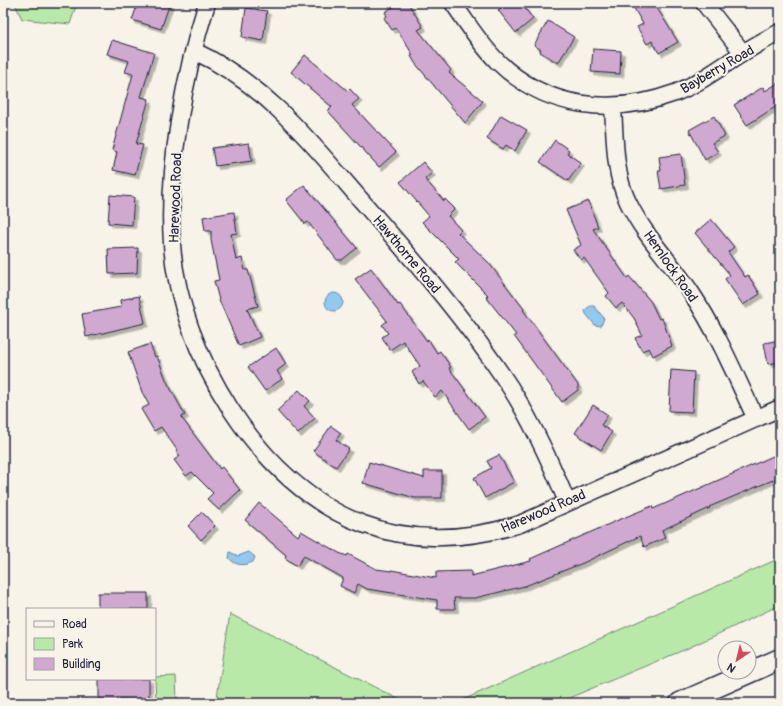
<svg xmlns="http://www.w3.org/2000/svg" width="783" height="706" font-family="Pangolin,sans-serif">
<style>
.green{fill:#b9e9a9;stroke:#6e8672}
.water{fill:#92c9f0;stroke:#6586a8}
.building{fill:#d0a9d1;stroke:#22223b;filter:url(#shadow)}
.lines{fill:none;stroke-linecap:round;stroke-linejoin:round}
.minor-casing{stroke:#22223b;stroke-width:19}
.major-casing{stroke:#22223b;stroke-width:23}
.minor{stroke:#f7f3e8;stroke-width:16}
.major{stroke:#f7f3e8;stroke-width:20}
.labels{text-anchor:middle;stroke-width:4;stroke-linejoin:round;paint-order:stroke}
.street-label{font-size:14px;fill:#22223b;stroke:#f7f3e8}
</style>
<defs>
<filter id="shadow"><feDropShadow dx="3.5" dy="3.5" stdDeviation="0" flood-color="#0004"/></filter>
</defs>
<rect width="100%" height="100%" fill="#f7f3e8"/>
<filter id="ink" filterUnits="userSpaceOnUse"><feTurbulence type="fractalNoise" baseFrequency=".025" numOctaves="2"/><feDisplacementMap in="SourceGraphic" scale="8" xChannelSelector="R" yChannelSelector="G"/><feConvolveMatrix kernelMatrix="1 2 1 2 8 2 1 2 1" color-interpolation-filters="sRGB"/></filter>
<g filter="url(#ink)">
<path class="green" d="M7,3H77L70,24L22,19L15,4Z
M780,558V605L686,649L557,703H456Z
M230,614L406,703H216Z
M176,676L177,703H156L155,677Z"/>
<path class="water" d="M325 302a9 9 0 1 1 18 0a9 9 0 1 1-18 0Z
M590,306H594L604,318L601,326L595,325L586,314L585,310Z
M230,552L238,556L249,552L255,557L253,562C244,566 235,566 229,558Z"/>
<path class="building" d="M138,3H170L161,29L132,20Z
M399,3H408L423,27L418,30L451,70L449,73L483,101L465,123L415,63L411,56L413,55L396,28L392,30L384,18L387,16L385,12Z
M506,3H521L533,19L516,33L498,10Z
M631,3H654L678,42L659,53L652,41L647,44L637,27L643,24Z
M246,8L267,11L263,41L242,37Z
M548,21L574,37L558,63L540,52L541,50L534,45Z
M112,40L154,53L141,97L149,99L136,144L143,145L135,175L113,170L117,152L112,150L133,74L125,72L129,61L107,54Z
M593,49L621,51L620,74L591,72Z
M305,55L348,91L350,89L359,99L352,105L396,152L379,167L328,111L332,107L291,72Z
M780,82V104L747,125L734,105L763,87L765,91Z
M501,115L527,130L515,151L506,145L503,149L487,139Z
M714,116L725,136L712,143L718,152L705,160L689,130Z
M555,140L569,150L567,153L581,163L568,181L540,162Z
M249,143L252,161L215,166L212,148Z
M681,154L685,185L661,189L658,171H661L659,157Z
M423,162L432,173L425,179L444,201L445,199L455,209L448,216L461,230L458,233L489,263L524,309L523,310L578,385V390L562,402L514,336L516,335L486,297L488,295L455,262L459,259L422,222L429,216L400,182Z
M304,185L357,248L342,260H337L308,222L305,224L286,200Z
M110,195L134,197L132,225L108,223Z
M588,201L598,227L593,229L627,278L629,276L651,302L659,319L662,318L672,346L653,356L649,348L642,351L635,338L642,335L634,318L622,303L616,308L606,296L609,293L584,258L581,260L573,250L581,245L566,210Z
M234,212L237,233L231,234L236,260L242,258L245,270H248L258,306L247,309L260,337L239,346L219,300L214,281L219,280L211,240V231H205L203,217Z
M711,219L734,247L728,252L745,277L748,275L760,294L743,305L725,279L730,275L695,233Z
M138,248L137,273L109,274L108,249Z
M371,268L398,305L400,304L427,341L428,339L437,353L440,351L451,367L449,368L485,417L469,429L442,391L435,397L423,381L419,384L412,372L420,366L403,341L390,350L382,337L388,333L382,325L387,321L355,279Z
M139,296L145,323L86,337L82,314L121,307L120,300Z
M780,340V362L768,364L764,343Z
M150,344L155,357L157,356L167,382L185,415L181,417L220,469L222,467L240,490L219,510L207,499L213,493L192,472L186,476L174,460L180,456L176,451L177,450L161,427L154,431L141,409L149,405L142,392L128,352Z
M276,348L286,364L277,371L282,379L265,391L248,367Z
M671,370L694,372L692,412L669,411Z
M299,390L310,401L304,406L315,418L298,434L277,411Z
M593,405L608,415L601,425L612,432L601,450L575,433Z
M331,426L341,433L336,440L349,449L336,467L313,451Z
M780,453V477L709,507L710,508L662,530L665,538L644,547L640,536L583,563L525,586L475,598H454L455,609H437V600L367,589L358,584L354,593L340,586L343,578L304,556L297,566L285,558L286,555L245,520L259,503L298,536L301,531L339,553L347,556L348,554L376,569L391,571V570L436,578V572L471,571V576L531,561L530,559L616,521L652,506L653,509Z
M499,455L514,482L485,498L474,478L491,468L487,461Z
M369,462L424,478V471H442V498H415L363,483Z
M202,512L215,526L201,540L188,526Z
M98,593H148V609H98Z
M99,679H149V703H99Z"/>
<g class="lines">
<defs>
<path id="minor" d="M207,3C184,75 167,168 172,244C179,351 259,486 363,524C414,543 468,540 520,524L780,408
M453,3C467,23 480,44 497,61C546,109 612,116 675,93C699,84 719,68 740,55C753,46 767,39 780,32
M704,3L743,53
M194,51C264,83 311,142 360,199C409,255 460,313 502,375C529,414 549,458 567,502
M613,107C615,138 614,174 628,202C644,236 672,263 692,294C718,333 736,377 756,419"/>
<path id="major" d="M680,703L780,659"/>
</defs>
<use href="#minor" class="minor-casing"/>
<use href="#major" class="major-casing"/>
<use href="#minor" class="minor"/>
<use href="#major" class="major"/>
</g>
</g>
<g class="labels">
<g class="street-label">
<text transform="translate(717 69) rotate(-30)" y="5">Bayberry Road</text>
<text transform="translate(175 198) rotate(-88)" y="5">Harewood Road</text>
<text transform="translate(407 254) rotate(50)" y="5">Hawthorne Road</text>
<text transform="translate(671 266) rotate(55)" y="5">Hemlock Road</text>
<text transform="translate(543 511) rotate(-23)" y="5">Harewood Road</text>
</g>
</g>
<rect width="783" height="706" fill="none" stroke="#f7f3e8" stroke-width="16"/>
<rect x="8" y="8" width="767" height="690" fill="none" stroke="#22223b" stroke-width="1.5" filter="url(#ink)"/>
<rect x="26" y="608" width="130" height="72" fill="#f7f3e8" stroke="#a29fa3"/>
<rect x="34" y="621" width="20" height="6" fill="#f7f3e8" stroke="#a29fa3"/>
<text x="62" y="628" font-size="12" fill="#22223b">Road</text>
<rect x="34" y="638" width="20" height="12" fill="#b9e9a9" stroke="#a29fa3"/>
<text x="62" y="648" font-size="12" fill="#22223b">Park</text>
<rect x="34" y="658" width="20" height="12" fill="#d0a9d1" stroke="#a29fa3"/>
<text x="62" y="668" font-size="12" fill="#22223b">Building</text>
<g transform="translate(737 660) rotate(215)"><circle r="19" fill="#f7f3e8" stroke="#a29fa3"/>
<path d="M0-3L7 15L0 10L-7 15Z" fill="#d1495b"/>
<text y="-6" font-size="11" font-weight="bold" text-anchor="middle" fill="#22223b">N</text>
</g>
</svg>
